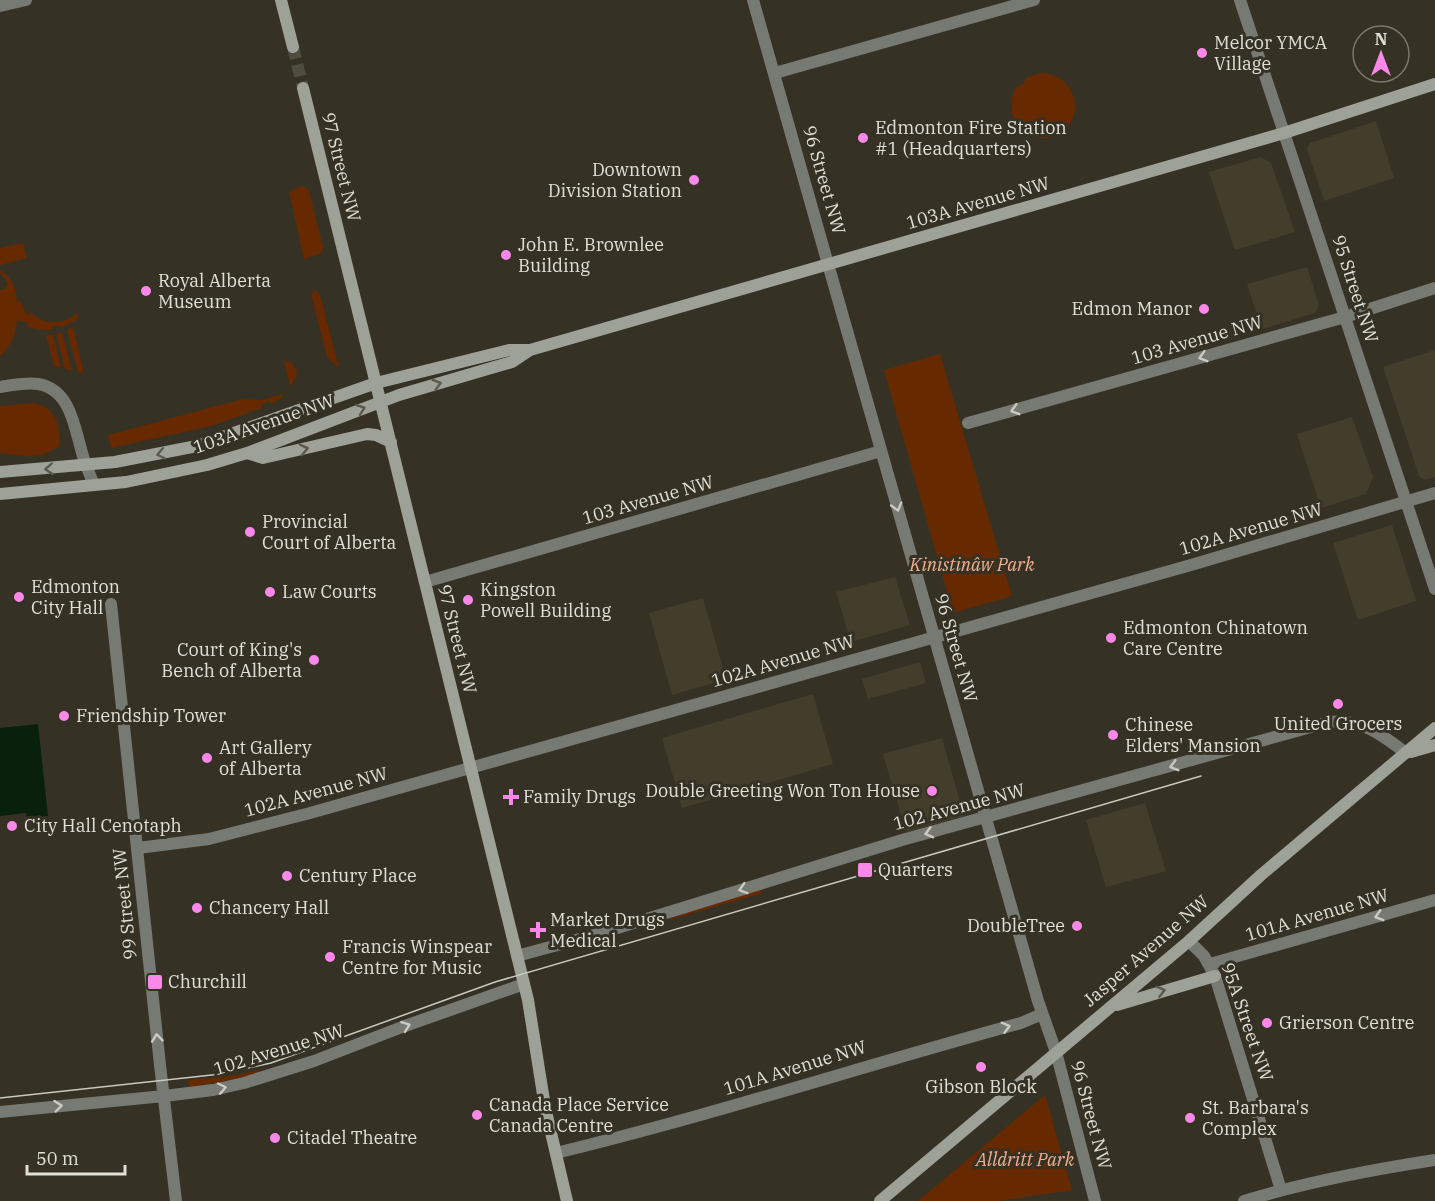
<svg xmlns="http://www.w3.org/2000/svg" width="1435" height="1201" font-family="'IBM Plex Serif',serif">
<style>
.built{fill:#433e2b}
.green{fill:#672900}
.water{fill:#09200d}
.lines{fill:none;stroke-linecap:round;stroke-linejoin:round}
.secondary-tunnel{stroke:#4f4c40;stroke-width:12;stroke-dasharray:12 6;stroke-linecap:butt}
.minor{stroke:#777973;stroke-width:12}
.tertiary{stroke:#777973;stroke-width:12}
.secondary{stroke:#9ea197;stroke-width:12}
.tram{stroke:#cac9bf;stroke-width:1.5}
.oneway{stroke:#cccbc3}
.oneway2{stroke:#5a594d}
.poi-dot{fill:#f988e9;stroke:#353225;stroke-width:2}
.labels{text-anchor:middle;stroke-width:6;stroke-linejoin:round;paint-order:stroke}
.poi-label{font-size:18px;fill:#e1e0d7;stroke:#353225;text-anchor:start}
.street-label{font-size:18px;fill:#e1e0d7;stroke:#353225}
.park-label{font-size:18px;font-style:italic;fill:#f2b08f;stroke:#353225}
</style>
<rect width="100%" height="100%" fill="#353225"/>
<path class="built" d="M1376,121L1394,178L1324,201L1307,149L1310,143Z
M1261,157L1271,163L1295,232L1235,250L1209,172Z
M1307,267L1319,305L1315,313L1262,329L1247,284Z
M1435,350V477L1424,480L1419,476L1383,367Z
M1352,417L1373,477L1366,494L1321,508L1297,434Z
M1392,525L1416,601L1358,620L1333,543Z
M895,577L910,625L851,642L836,592Z
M703,598L726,679L672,695L649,613Z
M920,662L926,683L868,699L862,679Z
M813,694L833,764L682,808L662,738Z
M942,738L964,816L906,832L883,754Z
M1145,803L1166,871L1106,887L1086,820Z"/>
<path class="green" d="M1041,73C1054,74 1065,79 1071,91C1076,99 1076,109 1073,118C1056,158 996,133 1015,88L1023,84L1027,77Z
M301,186L307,188L309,191L323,247L322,253L304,259L289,192Z
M23,243L27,258L0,265V248Z
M0,270C12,278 17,288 17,303L20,301L28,317V314L31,312C43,326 64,325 77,313L78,319L62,327L53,326L52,330H42L27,327L28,323L17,320C16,335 11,346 0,356V290L5,289L8,283L0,273Z
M316,290L320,295L339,368L328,358L326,353L311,294Z
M73,327L84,373L78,372L67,330Z
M62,332L72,371L65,369L56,334Z
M46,335H53L61,368L54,366Z
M940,354L1012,596L953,613L884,370Z
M284,361L291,362L297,371L296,378L290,386Z
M283,394L281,398L271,404L270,401L261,405L262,408L211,426L111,448L108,435L243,399L260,400Z
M34,403C56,407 61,426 59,446C42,460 21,456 0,453V406Z
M761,889L762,893L673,919L672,916Z
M259,1070L260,1072L231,1080L189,1087L188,1080L231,1076Z
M1045,1095L1072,1190L999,1201H918Z"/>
<path class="water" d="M38,724L48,816L27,818L26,813L0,816V728Z"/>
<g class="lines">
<path class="secondary-tunnel" d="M293,47L303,88"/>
<path class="minor" d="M0,6L26,0
M775,73L1034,0
M828,264L1038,1001L1056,1052L1095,1201
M0,387C12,385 26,382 38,384C75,390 75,438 86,465
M968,423L1345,317L1435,288
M425,582L881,451
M1189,941L1204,956L1215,976L1281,1190
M517,956L598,934L902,840L1329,722C1361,718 1382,735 1406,753
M1210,964L1435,900
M0,1112L164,1096L213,1090L244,1083L314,1061L402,1027L524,984
M556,1153C713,1115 866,1065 1021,1023L1042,1014"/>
<path class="tertiary" d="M753,0L828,264
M1240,0L1435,589
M86,465L94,485
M111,604L160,1065L176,1201
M138,848L209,839L310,813L1191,565L1435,493
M1244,1201C1306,1182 1370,1170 1435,1160"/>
<path class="secondary" d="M281,0L293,47
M303,88L528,1000L545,1107L567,1201
M247,453L263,458L367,434L376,435L391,442
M0,472L115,462L197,446L376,383L509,350H530L1284,133L1435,84
M0,494L126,482L207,465L247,453L399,395L512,362L530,350
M1411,752L1435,745
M1117,1005L1215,976
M880,1201L1189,941L1261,875L1435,728"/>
<path class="tram" d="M0,1098L221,1074L271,1063L495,982L1201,776"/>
</g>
<defs><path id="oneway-chevron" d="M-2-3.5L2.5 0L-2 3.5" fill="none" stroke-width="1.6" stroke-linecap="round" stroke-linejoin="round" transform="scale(1.5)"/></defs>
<g class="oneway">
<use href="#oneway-chevron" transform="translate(1203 357) rotate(164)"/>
<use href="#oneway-chevron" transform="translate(1015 410) rotate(164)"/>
<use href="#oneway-chevron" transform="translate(897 507) rotate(74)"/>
<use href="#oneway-chevron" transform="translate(1174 766) rotate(164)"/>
<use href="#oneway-chevron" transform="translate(929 833) rotate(165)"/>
<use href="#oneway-chevron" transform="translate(743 889) rotate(163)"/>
<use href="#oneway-chevron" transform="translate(1379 916) rotate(164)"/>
<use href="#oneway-chevron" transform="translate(406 1026) rotate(-20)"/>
<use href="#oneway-chevron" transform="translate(1006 1027) rotate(-15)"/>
<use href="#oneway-chevron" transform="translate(157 1038) rotate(-96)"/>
<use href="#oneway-chevron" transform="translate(222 1088) rotate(-12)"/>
<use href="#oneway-chevron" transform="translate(58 1106) rotate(-6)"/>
</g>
<g class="oneway2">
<use href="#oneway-chevron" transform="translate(437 384) rotate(-16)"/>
<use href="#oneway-chevron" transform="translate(361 409) rotate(-20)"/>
<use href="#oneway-chevron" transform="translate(304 449) rotate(-13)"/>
<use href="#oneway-chevron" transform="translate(161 454) rotate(168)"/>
<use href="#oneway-chevron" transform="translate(49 469) rotate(176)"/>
<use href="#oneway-chevron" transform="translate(1161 991) rotate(-14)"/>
</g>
<g class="poi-dot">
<circle cx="1202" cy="53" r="6"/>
<circle cx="863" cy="138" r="6"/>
<circle cx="694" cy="180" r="6"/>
<circle cx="506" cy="255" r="6"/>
<circle cx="146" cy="291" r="6"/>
<circle cx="1204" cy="309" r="6"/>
<circle cx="250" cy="532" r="6"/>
<circle cx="270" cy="592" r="6"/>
<circle cx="19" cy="597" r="6"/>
<circle cx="468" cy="600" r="6"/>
<circle cx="1111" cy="638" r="6"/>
<circle cx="314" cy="660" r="6"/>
<circle cx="1338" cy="704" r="6"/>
<circle cx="64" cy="716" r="6"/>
<circle cx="1113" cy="735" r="6"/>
<circle cx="207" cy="758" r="6"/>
<circle cx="932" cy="791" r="6"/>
<path d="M508 788h6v6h6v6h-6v6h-6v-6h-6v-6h6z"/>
<circle cx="12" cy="826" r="6"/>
<rect x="857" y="862" width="16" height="16" rx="3"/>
<circle cx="287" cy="876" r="6"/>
<circle cx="197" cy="908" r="6"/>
<circle cx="1077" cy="926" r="6"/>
<path d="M535 921h6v6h6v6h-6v6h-6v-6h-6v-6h6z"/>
<circle cx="330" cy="957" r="6"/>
<rect x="147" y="974" width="16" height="16" rx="3"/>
<circle cx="1267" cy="1023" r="6"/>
<circle cx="981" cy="1067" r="6"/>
<circle cx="477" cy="1115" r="6"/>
<circle cx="1190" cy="1118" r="6"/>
<circle cx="275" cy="1138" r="6"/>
</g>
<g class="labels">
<g class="poi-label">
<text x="1214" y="49">Melcor YMCA<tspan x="1214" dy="21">Village</tspan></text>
<text x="875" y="134">Edmonton Fire Station<tspan x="875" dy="21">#1 (Headquarters)</tspan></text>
<text x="682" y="176" text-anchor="end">Downtown<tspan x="682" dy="21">Division Station</tspan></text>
<text x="518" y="251">John E. Brownlee<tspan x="518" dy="21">Building</tspan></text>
<text x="158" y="287">Royal Alberta<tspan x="158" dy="21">Museum</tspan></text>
<text x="1192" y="315" text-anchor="end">Edmon Manor</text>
<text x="262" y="528">Provincial<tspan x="262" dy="21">Court of Alberta</tspan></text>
<text x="31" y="593">Edmonton<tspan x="31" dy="21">City Hall</tspan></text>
<text x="480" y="596">Kingston<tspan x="480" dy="21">Powell Building</tspan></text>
<text x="282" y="598">Law Courts</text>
<text x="1123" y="634">Edmonton Chinatown<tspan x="1123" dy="21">Care Centre</tspan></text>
<text x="302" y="656" text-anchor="end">Court of King's<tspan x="302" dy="21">Bench of Alberta</tspan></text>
<text x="76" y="722">Friendship Tower</text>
<text x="1338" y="730" text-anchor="middle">United Grocers</text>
<text x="1125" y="731">Chinese<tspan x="1125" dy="21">Elders' Mansion</tspan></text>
<text x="219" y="754">Art Gallery<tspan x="219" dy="21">of Alberta</tspan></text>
<text x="920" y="797" text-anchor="end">Double Greeting Won Ton House</text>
<text x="523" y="803">Family Drugs</text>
<text x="24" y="832">City Hall Cenotaph</text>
<text x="878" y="876">Quarters</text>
<text x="299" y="882">Century Place</text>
<text x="209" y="914">Chancery Hall</text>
<text x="550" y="926">Market Drugs<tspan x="550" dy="21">Medical</tspan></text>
<text x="1065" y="932" text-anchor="end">DoubleTree</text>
<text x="342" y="953">Francis Winspear<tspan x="342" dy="21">Centre for Music</tspan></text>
<text x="168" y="988">Churchill</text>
<text x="1279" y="1029">Grierson Centre</text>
<text x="981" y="1093" text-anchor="middle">Gibson Block</text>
<text x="489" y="1111">Canada Place Service<tspan x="489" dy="21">Canada Centre</tspan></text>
<text x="1202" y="1114">St. Barbara's<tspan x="1202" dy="21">Complex</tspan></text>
<text x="287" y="1144">Citadel Theatre</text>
</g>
<g class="street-label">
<text transform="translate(341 167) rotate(76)" y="6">97 Street NW</text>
<text transform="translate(824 180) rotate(74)" y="6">96 Street NW</text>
<text transform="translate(978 203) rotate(-16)" y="6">103A Avenue NW</text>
<text transform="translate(1355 289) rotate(72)" y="6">95 Street NW</text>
<text transform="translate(1197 340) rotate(-16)" y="6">103 Avenue NW</text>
<text transform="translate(264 424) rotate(-19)" y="6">103A Avenue NW</text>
<text transform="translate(648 500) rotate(-16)" y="6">103 Avenue NW</text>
<text transform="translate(1251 529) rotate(-16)" y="6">102A Avenue NW</text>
<text transform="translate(457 639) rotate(76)" y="6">97 Street NW</text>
<text transform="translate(956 648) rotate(74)" y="6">96 Street NW</text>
<text transform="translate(783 661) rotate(-16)" y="6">102A Avenue NW</text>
<text transform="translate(316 792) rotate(-15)" y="6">102A Avenue NW</text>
<text transform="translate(959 807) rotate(-15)" y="6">102 Avenue NW</text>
<text transform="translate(125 904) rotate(-96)" y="6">99 Street NW</text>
<text transform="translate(1317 915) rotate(-16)" y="6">101A Avenue NW</text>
<text transform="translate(1146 951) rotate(-41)" y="6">Jasper Avenue NW</text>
<text transform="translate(1247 1022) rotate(71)" y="6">95A Street NW</text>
<text transform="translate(279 1050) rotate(-17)" y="6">102 Avenue NW</text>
<text transform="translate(795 1068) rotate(-17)" y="6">101A Avenue NW</text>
<text transform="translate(1091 1115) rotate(75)" y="6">96 Street NW</text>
</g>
<g class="park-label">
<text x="972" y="571">Kinistinâw Park</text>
<text x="1025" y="1166">Alldritt Park</text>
</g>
</g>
<g transform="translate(1381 54)"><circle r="28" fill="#353225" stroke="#7a786c" stroke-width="1.5"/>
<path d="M0-4.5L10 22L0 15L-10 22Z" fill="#f988e9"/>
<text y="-9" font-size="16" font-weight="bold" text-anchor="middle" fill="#e1e0d7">N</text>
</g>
<path d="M27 1165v9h98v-9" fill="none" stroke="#e1e0d7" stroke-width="3"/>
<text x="36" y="1165" font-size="18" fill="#e1e0d7" stroke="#353225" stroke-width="4.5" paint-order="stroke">50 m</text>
</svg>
